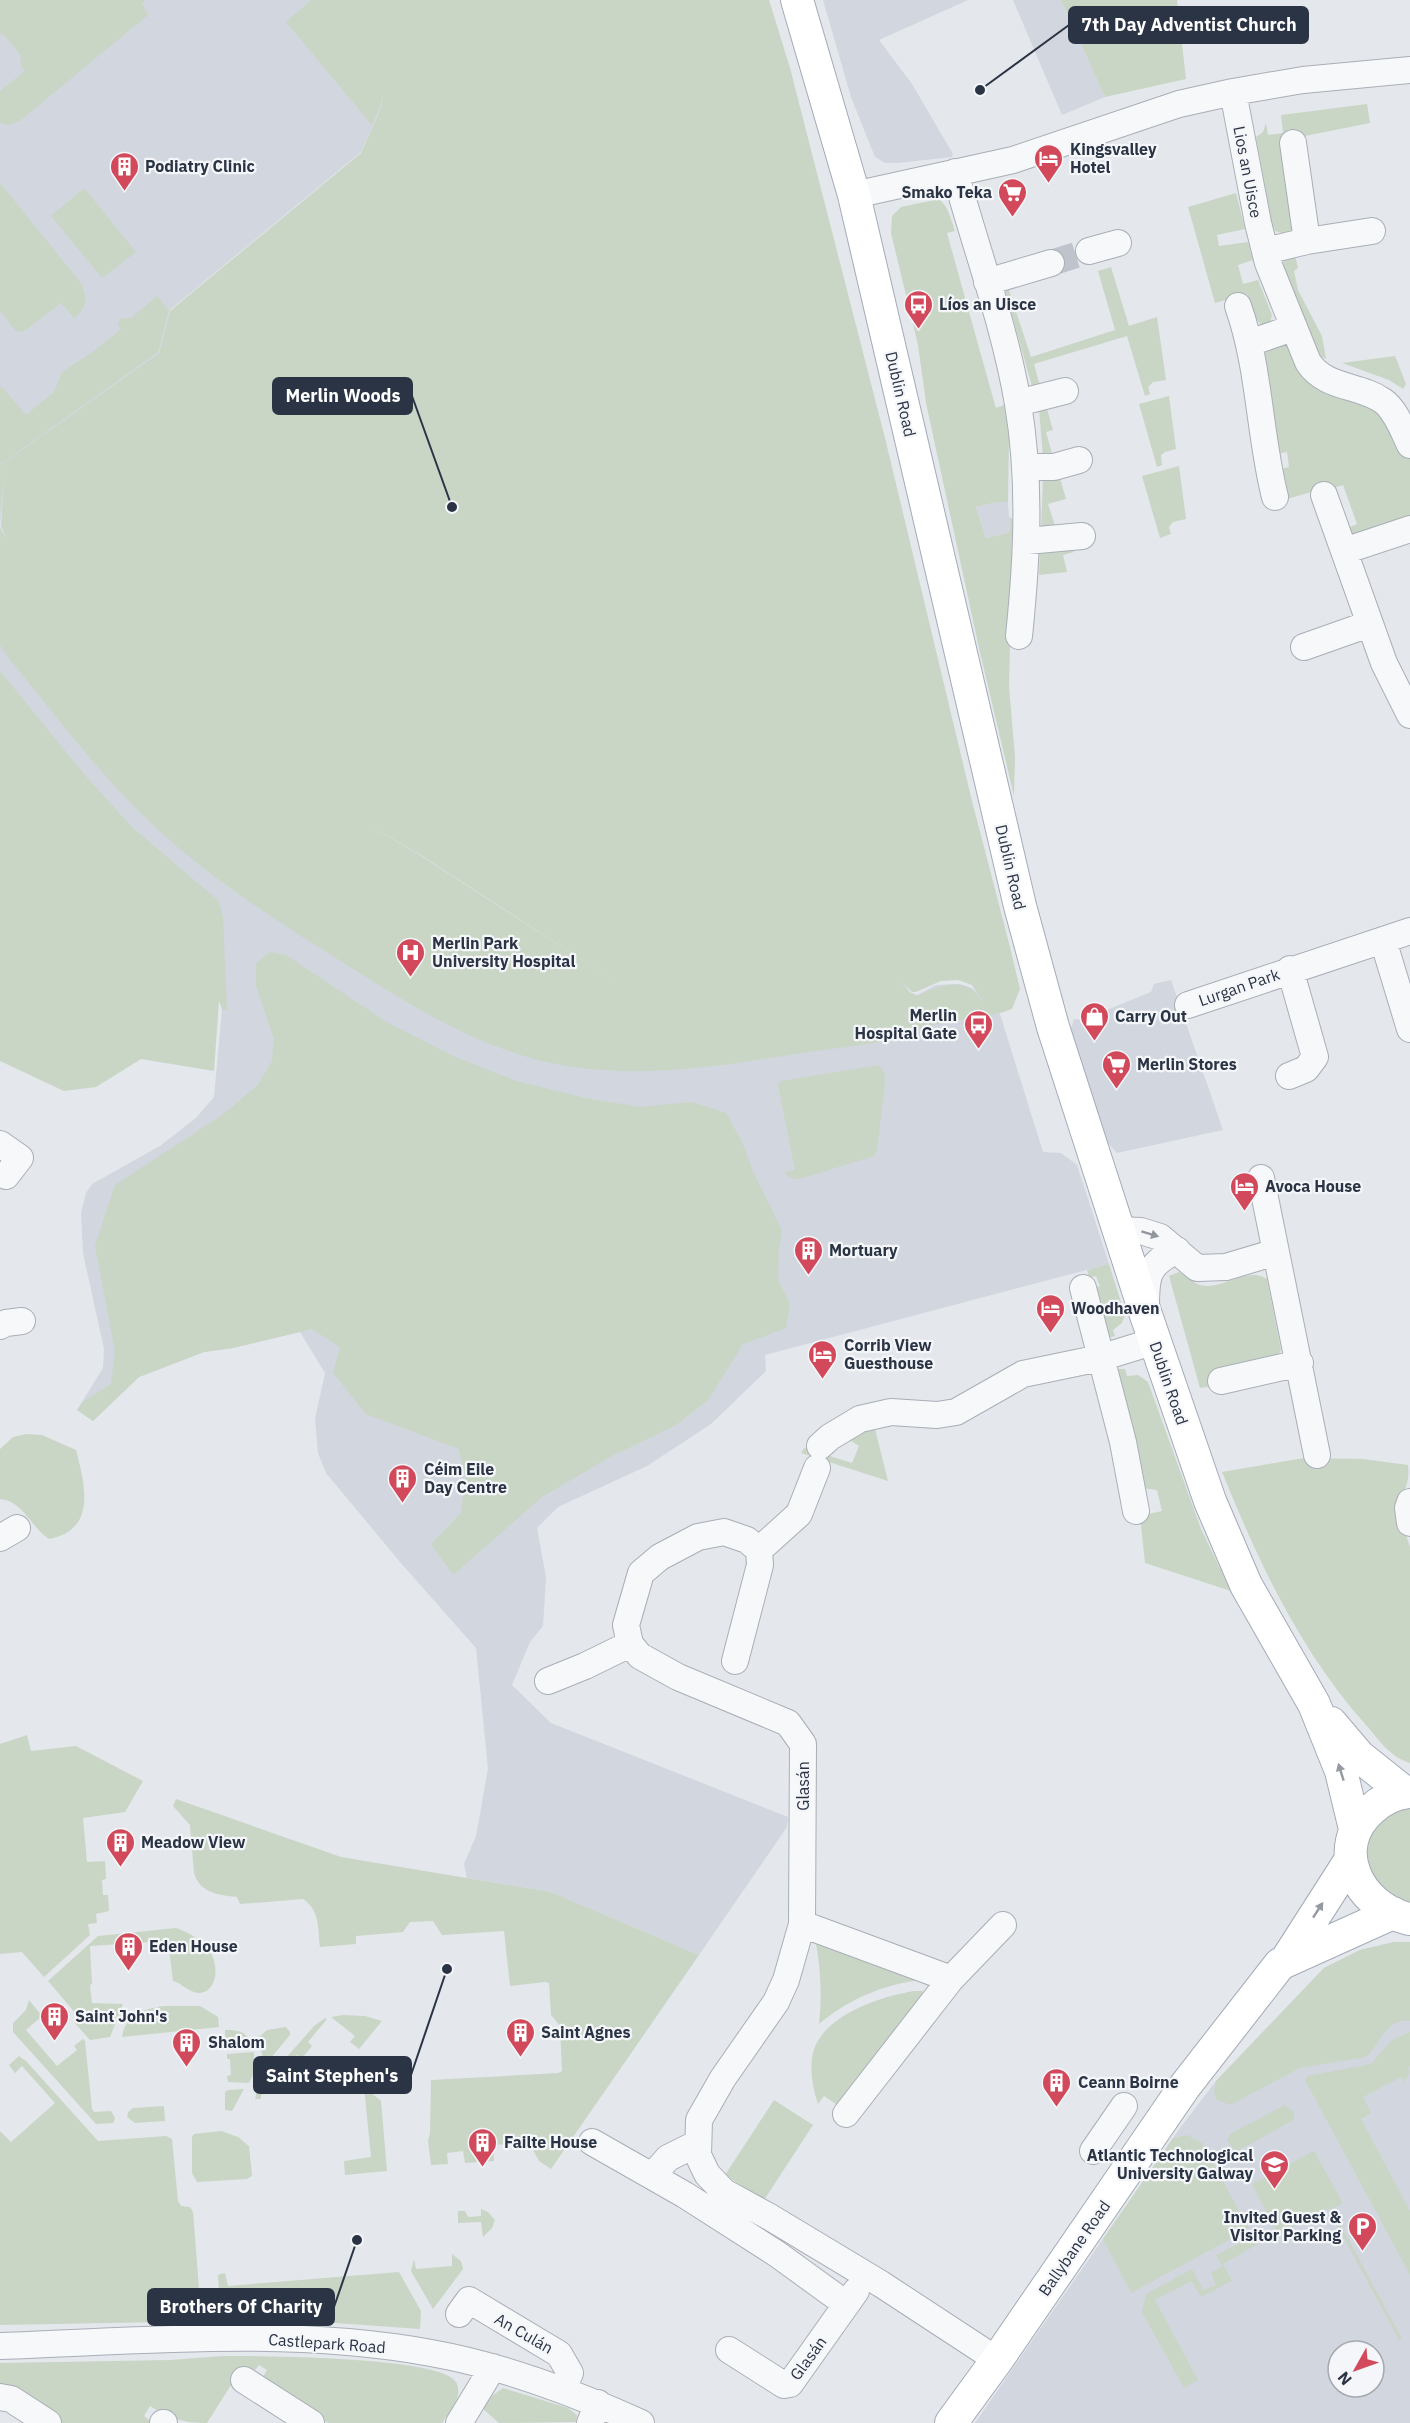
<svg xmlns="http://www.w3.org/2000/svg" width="1410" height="2423" font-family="'IBM Plex Sans',sans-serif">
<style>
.built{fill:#d2d6de;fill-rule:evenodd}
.green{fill:#c9d6c5;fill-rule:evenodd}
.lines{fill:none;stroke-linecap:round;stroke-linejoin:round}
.minor-tunnel{stroke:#bfc3cb;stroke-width:26;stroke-dasharray:26 13;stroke-linecap:butt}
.minor-casing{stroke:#a9aeb7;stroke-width:28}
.major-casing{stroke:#a3abb8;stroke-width:34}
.minor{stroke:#f7f8fa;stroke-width:26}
.major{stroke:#fff;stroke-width:32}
.oneway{fill:#9196a0}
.oneway2{fill:#959aa2}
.labels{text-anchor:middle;stroke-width:4.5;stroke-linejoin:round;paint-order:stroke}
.poi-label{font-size:16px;font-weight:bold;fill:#2b3445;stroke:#f4f6f9;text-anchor:start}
.street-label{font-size:16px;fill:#2b3445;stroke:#f4f6f9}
.leader{fill:none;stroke:#2b3445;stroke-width:2}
.callout-dot{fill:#2b3445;stroke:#f4f6f9;stroke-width:2}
.callout{fill:#2b3445;stroke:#2b3445;stroke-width:2}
.callout-label{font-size:18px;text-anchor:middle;font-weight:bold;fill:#fff}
</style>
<rect width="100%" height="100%" fill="#e4e7ec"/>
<path class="built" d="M0,0H378L392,18L381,108L361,152L170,310L159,353L2,465L5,477L0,526L6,538L7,557L1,598L3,633L7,644L19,657L40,670L49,667L154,720L201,748L251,773L272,779L325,801L417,853L612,980L664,988L699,980L721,971L739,976L775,961L835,915H852L869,924L886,953L888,964L910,992L917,995L936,985L960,984L972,988L1000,1014L1043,1152L1061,1153L1077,1165L1109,1264L765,1355L766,1371L711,1424L647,1466L558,1507L537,1528L546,1577L543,1626L530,1642L512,1685L551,1723L788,1817L787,1827L699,1955L551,1892L467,1878L464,1864L476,1836L488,1769L476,1648L400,1562L326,1473L318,1453L315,1419L325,1373L300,1332L233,1348L204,1352L139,1377L93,1421L77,1410L103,1368L104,1349L83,1253L81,1213L86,1193L92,1184L160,1146L196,1118L214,1097L222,1009L211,958L0,703Z
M823,0H968L879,40L912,84L953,154L952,157L898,163H885L875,157L851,97Z
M1013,0H1061L1105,97L1062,115Z
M998,502H1008L1010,532L986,538L976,507Z
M1171,980L1223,1130L1117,1153L1107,1142L1070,1031L1074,1019L1082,1020L1151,992L1154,984Z
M1394,1942H1410V2423H975L1180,2128L1216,2081L1324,1968L1360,1950ZM1338,2351H1374V2387H1338Z"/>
<path class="green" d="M0,0H146L142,4L148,15L21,120L9,125L0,123V91L25,71L22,68L20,54L4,35L2,36L0,33Z
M311,0H769L790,68L886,442L972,801L1009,943L1020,989L1012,1009C989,1018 963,1018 938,1024C921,1028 905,1037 889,1040C862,1046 835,1048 808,1052C721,1066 630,1082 542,1061C474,1044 414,1008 355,970C293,931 230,892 174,844C111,790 60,721 8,657L0,645V528L6,538L1,526L4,474L0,510V389L2,387L26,415L54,392L62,372L94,351L121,329L118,323L121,318H131L157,296L169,311L158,352L1,464V465L159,353L170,311L361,153L381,108L383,93L380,107L372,125L286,22ZM363,822L419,854L613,980L419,855ZM898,979L912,992H916L941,981L958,980L972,985L985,1005C981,1002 978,995 973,991C957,977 932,989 917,996L909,992Z
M1061,0H1177L1186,79L1105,97Z
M1367,104L1370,123L1285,140L1294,232L1285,234L1275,231L1272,224L1256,137L1263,132L1266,123L1268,135L1283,133L1281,115Z
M0,183L81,283C88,298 87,308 74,318L61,303L23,332L16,331L0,311Z
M84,188L136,252L102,278L51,216Z
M1236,193L1245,229L1217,235L1219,246L1248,242L1253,260L1238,265L1243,284L1258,280L1272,315L1270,323L1263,326L1256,319L1247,294L1215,303L1188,207Z
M939,199C948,206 951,219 955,231L947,233L995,405L996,408L1004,405L1009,437L1008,502H998L976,507L986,538L1010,532L1009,517L1013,519L1009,687L1015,757L1014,796L979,648L926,403L918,345L891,233L892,216L901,207Z
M1295,255L1298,268L1294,271L1298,290L1322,336L1326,359L1320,356L1285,271L1283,261L1285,258Z
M1111,267L1129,326L1157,317L1166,380L1153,382L1148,387L1150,394L1145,396L1127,336L1034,364L1040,386L1033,390L1005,290L1007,284L1031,357L1115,330L1098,271Z
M1280,343L1290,346L1374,405L1410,459V516L1352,538L1346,529L1357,524L1343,485L1316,494L1311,492L1284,500L1280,469L1289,467L1287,452L1277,454L1260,353Z
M1395,356L1406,384L1403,389L1389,380L1342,363Z
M1169,396L1176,449L1165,452L1161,455L1162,465L1157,467L1139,404Z
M1059,405L1047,409L1053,430L1046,432L1053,457H1043L1039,409Z
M1179,466L1186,519L1173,522L1169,527L1171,534L1160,538L1142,476Z
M1043,478H1060L1066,499L1048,504L1056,529L1041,532Z
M1072,549L1074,552L1063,555L1067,572L1039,575L1040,551Z
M0,671L89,780L133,828L219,901L223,917L227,1010L222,1009L219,1001L214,1071L141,1059L96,1087L64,1091L0,1061Z
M270,952L286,955L385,1021L453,1056L516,1081L586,1098L640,1107L692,1102L726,1113L742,1142L753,1171L782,1231L779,1248L778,1280L790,1304L786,1328L743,1344L708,1400L676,1425L610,1457L542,1497L453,1575L431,1544L461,1513L465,1478L459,1449L366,1414L333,1373L340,1347L312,1329L233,1348L204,1352L139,1377L93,1421L77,1410L84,1401L111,1384L115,1351L95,1246L115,1185L222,1115L258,1085L272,1061L274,1039L256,986V963Z
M879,1065L885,1074V1083L877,1150L874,1156L800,1179L790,1178L784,1172L795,1170L778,1085L781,1081Z
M1109,1264L1125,1315L1122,1323L1113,1330L1115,1336L1108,1338L1092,1289L1100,1286L1096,1276L1089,1278L1087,1270Z
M1179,1272C1189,1278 1195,1286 1208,1286C1227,1286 1249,1267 1267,1279L1281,1350L1276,1358L1213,1386L1200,1388L1169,1276Z
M1120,1369H1125L1127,1376L1138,1375L1148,1382L1201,1529L1231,1591L1145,1563L1140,1516L1162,1511L1157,1490L1142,1488L1114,1370Z
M874,1425L888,1481L801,1453L804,1448L852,1463L859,1446L851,1441L853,1433Z
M26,1434L42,1435L76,1450C85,1485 97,1530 49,1539C31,1527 23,1501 0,1499V1449L13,1437Z
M1304,1458L1363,1459L1408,1465C1410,1484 1404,1486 1403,1501C1401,1516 1405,1533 1410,1547V1763C1390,1757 1379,1740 1366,1725C1300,1651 1259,1563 1222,1472Z
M27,1735L31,1751L76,1746L143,1781L125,1812L83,1818L87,1862L105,1861L106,1879L102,1880L103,1895H108L109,1911L96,1914L97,1923L88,1924L90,1935L44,1977L22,1952L0,1954V1744Z
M176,1799L341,1857L551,1892L699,1955L551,2169L539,2161L532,2148L508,2144L493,2145L494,2161L465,2163L463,2151L447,2153L448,2164L431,2165L428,2141L430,2133L431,2080L558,2073L562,2071L560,2026L551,2015L549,1983L545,1982L510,1986L504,1931L442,1935L433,1921L410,1922L403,1932L356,1936V1944L320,1947C318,1929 320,1910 303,1899L240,1904L237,1897C218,1895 200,1893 194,1873L190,1825L173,1806Z
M1410,1804V1905L1395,1901L1366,1872L1367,1834L1398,1806Z
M176,1928C189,1932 203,1941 210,1952C219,1964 218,1993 198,1993C189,1992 181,1983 173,1981L168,1941L90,1946L92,1984L90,1985L92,2003L123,2004L110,2037L90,2040L73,2021L77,2015L48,1981L98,1936Z
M815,1939L920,1980C882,1985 849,1999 819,2024C822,1996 821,1968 815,1939Z
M1394,1942H1410V2021C1390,2017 1379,2041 1369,2055L1365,2057L1300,2068L1230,2105L1216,2099L1214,2092L1216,2081L1324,1968L1360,1950Z
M915,1991H923L915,2008L840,2107L824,2096L818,2104C813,2089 810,2073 812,2058C817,2017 880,1996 915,1991Z
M29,2000L42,2016L26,2030L57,2066L77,2050L74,2046L83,2039L85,2041L92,2109L94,2112L111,2111L115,2118L113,2123L96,2124L13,2032V2023L26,2010Z
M164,2006H200L218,2017L219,2027L122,2037C126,2014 143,2009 164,2006Z
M343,2015L365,2016L382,2021L359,2049L350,2042L355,2036L331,2017Z
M325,2018L327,2019L308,2042L312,2046L302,2058L297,2055L284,2070L288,2074L277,2087L272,2084L261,2095V2099H255L257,2091L314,2026Z
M286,2027L290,2032V2035L264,2066L259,2037L267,2030Z
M225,2030C239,2030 247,2031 252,2046L226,2047Z
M1410,2032V2065L1408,2068L1410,2073L1404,2082L1401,2077L1363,2097L1371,2113L1361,2119L1410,2211V2275L1305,2080L1308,2076L1371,2064L1392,2040Z
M254,2052L255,2070L249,2083L228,2082L227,2076L231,2075L230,2059H227V2054Z
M19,2056L27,2062L98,2141L166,2136L172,2139L178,2201L181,2206L190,2207L193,2212L200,2301L194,2302L196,2312H176L164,2322L0,2325V2131L11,2142L55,2103L22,2066L15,2073L9,2065Z
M364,2087L381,2101L387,2171L345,2175L344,2161L371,2157Z
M244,2089L232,2111L225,2110V2092L228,2090Z
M774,2100L813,2125L764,2200L725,2175Z
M1285,2105L1294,2112V2119L1290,2122L1239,2150H1235L1227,2141L1230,2134Z
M164,2106L165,2121L135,2123L127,2117L128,2112L133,2108Z
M221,2131L238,2137L249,2146L252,2176L247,2179L197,2182L192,2173V2137L194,2134Z
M1187,2135L1202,2143L1249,2229L1131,2293L1103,2239L1173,2138Z
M1314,2151L1343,2203L1332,2209L1402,2339L1399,2340L1328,2208L1278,2235L1252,2184Z
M481,2209L488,2212L495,2220L492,2228L483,2237L481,2222L458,2223V2211H465L468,2217L481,2216Z
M1254,2236L1258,2244L1223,2264L1232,2281L1201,2297L1192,2281L1155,2300L1198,2380L1184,2388L1142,2312L1146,2294L1192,2269L1203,2290L1216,2285L1211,2273L1222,2266L1216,2255Z
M452,2254L461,2261L463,2269L433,2309L411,2271L414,2259L416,2269L452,2266Z
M399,2272L421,2311L420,2329L251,2317L240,2308L220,2310L218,2275L225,2273L228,2286Z
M222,2356C257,2356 441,2356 456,2382C464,2397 450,2411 442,2423H328L261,2380L267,2370L259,2365C250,2378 241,2375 231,2385L207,2423C184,2423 170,2419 150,2406L144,2416L153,2423H61L0,2390V2363L171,2360Z
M503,2388L568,2408L577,2415L576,2422L499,2423L483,2409L489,2398Z"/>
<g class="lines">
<path class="minor-tunnel" d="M1051,263L1089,251"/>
<defs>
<path id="minor" d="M1233,92L1258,223L1268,263L1308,362C1325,389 1359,384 1383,401C1396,410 1403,431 1410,445
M1293,143L1307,241
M955,172C976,249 1005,326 1018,404C1031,481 1027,559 1019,636
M854,195L1013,160L1179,104L1233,92L1303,80L1410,70
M1089,251L1118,243
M1265,251L1307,241L1372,231
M987,282L1051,263
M1238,306C1260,368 1259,434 1275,497
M1249,343L1293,328
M1018,403L1065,391
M1025,467H1054L1079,460
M1324,495L1384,663L1410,715
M1027,541L1082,536
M1344,551L1410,529
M1304,647L1369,624
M1383,940L1410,1029
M1188,1005L1410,931
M1289,1076L1306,1069L1315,1057L1290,969
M0,1144L20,1158L6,1176
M1261,1178L1317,1455
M1119,1230L1141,1231L1160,1237L1197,1268L1226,1267L1276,1252
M1083,1288L1123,1442L1136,1511
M1146,1307C1146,1275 1147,1265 1177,1250
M0,1326L6,1323L22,1321
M1221,1381L1300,1363
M820,1446L830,1437L860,1419L891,1412L937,1415L956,1412L1023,1374L1100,1358L1155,1341
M1410,1502L1408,1508L1410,1523
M0,1538L17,1528
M759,1550L799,1514L817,1468
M735,1661L760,1565L759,1550L747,1540L724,1532L698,1537L660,1557L641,1573L626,1625L630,1644L640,1656L678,1677L788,1723L803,1744L802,1924L786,1980L776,2002L723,2078L699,2120L698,2155L707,2174L724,2192L768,2216L881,2284L997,2360
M548,1681L585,1666L630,1644
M802,1924L951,1979
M846,2114L951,1979L1003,1925
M592,2142L685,2195L777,2254L846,2304
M1093,2151L1124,2106
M652,2176L668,2158L698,2143
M459,2314L469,2300L559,2354L570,2373L563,2389
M0,2346C143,2341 289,2327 431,2353C504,2366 573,2392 641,2423
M729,2350L784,2385L790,2384L856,2291
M244,2380L311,2423
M0,2397L11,2399L48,2423
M163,2423H164
M459,2423L493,2367
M590,2423L598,2403"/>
<path id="major" d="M797,0L854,195L1020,906L1053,1027L1146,1315L1210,1501L1246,1585L1314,1704L1341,1771L1355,1829
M1331,1723L1359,1756L1404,1792
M1409,1919C1358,1907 1328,1847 1372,1809C1383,1799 1396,1793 1410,1792
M1287,1959L1351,1859
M951,2423L997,2360L1185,2086L1280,1964L1393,1913"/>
</defs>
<use href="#minor" class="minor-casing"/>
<use href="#major" class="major-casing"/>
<use href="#minor" class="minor"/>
<use href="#major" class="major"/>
</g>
<defs><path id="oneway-solid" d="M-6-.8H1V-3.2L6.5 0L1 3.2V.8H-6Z" transform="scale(1.5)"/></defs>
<use class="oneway" href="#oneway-solid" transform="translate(1150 1234) rotate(17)"/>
<g class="oneway2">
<use href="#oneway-solid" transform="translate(1341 1772) rotate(-107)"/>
<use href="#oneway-solid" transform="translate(1318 1910) rotate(-57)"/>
</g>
<defs>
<symbol id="hotel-pin" viewBox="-11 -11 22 30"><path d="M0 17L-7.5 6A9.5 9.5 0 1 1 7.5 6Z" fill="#d1495b" stroke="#f4f6f9"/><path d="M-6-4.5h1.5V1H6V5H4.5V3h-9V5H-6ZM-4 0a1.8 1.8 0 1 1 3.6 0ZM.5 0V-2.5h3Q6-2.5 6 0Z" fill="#fff"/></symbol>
<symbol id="building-pin" viewBox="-11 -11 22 30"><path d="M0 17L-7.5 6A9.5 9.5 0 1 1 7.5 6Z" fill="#d1495b" stroke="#f4f6f9"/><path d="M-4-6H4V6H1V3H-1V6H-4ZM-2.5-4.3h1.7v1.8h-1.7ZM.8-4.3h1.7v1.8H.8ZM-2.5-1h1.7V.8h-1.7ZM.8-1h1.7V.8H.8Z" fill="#fff"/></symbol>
<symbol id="supermarket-pin" viewBox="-11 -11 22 30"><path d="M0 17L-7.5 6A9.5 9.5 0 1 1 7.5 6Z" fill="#d1495b" stroke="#f4f6f9"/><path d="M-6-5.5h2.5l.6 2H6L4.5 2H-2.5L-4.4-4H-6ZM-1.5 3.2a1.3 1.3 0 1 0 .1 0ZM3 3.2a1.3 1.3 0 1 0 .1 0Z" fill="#fff"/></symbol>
<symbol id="bus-pin" viewBox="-11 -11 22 30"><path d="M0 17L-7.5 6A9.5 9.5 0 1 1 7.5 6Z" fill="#d1495b" stroke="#f4f6f9"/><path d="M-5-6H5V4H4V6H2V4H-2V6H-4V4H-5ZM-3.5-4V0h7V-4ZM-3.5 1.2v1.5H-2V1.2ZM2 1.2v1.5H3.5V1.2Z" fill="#fff"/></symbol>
<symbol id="hospital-pin" viewBox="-11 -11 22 30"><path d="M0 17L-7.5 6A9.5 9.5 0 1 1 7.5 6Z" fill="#d1495b" stroke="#f4f6f9"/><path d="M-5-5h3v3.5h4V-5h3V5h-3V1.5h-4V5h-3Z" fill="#fff"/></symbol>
<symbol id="shop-pin" viewBox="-11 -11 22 30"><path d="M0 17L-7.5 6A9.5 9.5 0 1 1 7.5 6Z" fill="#d1495b" stroke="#f4f6f9"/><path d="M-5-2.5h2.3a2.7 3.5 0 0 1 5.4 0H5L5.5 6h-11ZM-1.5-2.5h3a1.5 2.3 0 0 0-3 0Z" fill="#fff"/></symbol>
<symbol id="university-pin" viewBox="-11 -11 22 30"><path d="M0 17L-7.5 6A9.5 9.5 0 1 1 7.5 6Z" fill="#d1495b" stroke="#f4f6f9"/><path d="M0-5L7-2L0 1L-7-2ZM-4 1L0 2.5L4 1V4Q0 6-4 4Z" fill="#fff"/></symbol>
<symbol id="parking-pin" viewBox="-11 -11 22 30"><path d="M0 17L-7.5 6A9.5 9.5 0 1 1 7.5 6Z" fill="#d1495b" stroke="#f4f6f9"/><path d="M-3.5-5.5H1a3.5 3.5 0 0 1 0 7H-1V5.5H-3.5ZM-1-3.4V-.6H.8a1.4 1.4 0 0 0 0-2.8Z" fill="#fff"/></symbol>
</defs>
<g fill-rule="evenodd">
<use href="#hotel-pin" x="1032" y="142" width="33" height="45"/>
<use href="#building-pin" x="108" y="150" width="33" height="45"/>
<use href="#supermarket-pin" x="996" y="176" width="33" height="45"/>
<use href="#bus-pin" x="902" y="288" width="33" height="45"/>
<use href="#hospital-pin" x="394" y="936" width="33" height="45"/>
<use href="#shop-pin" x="1078" y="1000" width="33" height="45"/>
<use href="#bus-pin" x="962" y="1008" width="33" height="45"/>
<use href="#supermarket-pin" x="1100" y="1048" width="33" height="45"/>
<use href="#hotel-pin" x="1228" y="1170" width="33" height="45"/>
<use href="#building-pin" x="792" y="1234" width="33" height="45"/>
<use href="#hotel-pin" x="1034" y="1292" width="33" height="45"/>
<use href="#hotel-pin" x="806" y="1338" width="33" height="45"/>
<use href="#building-pin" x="386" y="1462" width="33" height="45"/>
<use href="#building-pin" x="104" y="1826" width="33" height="45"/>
<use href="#building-pin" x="112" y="1930" width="33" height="45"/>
<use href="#building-pin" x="38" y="2000" width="33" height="45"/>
<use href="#building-pin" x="504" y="2016" width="33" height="45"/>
<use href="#building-pin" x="170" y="2026" width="33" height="45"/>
<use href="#building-pin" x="1040" y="2066" width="33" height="45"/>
<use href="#building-pin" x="466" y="2126" width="33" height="45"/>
<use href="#university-pin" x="1258" y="2148" width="33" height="45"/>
<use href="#parking-pin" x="1346" y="2210" width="33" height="45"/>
</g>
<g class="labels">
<g class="poi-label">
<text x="1070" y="155">Kingsvalley<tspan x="1070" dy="18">Hotel</tspan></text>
<text x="145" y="172">Podiatry Clinic</text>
<text x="992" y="198" text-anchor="end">Smako Teka</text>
<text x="939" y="310">Líos an Uisce</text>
<text x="432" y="949">Merlin Park<tspan x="432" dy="18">University Hospital</tspan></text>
<text x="957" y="1021" text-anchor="end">Merlin<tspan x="957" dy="18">Hospital Gate</tspan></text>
<text x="1115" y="1022">Carry Out</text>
<text x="1137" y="1070">Merlin Stores</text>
<text x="1265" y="1192">Avoca House</text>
<text x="829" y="1256">Mortuary</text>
<text x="1071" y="1314">Woodhaven</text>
<text x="844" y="1351">Corrib View<tspan x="844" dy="18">Guesthouse</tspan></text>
<text x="424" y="1475">Céim Eile<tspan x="424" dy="18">Day Centre</tspan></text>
<text x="141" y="1848">Meadow View</text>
<text x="149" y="1952">Eden House</text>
<text x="75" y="2022">Saint John's</text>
<text x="541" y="2038">Saint Agnes</text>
<text x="208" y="2048">Shalom</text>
<text x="1078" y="2088">Ceann Boirne</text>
<text x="504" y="2148">Failte House</text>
<text x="1253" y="2161" text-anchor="end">Atlantic Technological<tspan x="1253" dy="18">University Galway</tspan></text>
<text x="1341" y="2223" text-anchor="end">Invited Guest &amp;<tspan x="1341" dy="18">Visitor Parking</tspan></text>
</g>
<g class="street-label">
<text transform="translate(1248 172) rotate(79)" y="6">Lios an Uisce</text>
<text transform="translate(901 394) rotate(77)" y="6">Dublin Road</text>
<text transform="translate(1011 867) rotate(77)" y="6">Dublin Road</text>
<text transform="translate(1239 987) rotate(-19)" y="6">Lurgan Park</text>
<text transform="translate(1169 1383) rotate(71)" y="6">Dublin Road</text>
<text transform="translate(803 1786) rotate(-90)" y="6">Glasán</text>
<text transform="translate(1074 2248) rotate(-55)" y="6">Ballybane Road</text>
<text transform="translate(524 2333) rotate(30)" y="6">An Culán</text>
<text transform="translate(327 2343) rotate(4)" y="6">Castlepark Road</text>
<text transform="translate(808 2358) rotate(-54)" y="6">Glasán</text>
</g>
</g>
<path class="leader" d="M980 90L1069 25M452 507L412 396M447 1969L411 2075M357 2240L334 2307"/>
<g class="callout-dot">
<circle cx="980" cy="90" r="6"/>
<circle cx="452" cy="507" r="6"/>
<circle cx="447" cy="1969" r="6"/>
<circle cx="357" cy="2240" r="6"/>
</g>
<g class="callout">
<rect x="1069" y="7" width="239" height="36" rx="6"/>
<rect x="273" y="378" width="139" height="36" rx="6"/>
<rect x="254" y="2057" width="157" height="36" rx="6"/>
<rect x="148" y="2289" width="186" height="36" rx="6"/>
</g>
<g class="callout-label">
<text x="1189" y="31">7th Day Adventist Church</text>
<text x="343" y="402">Merlin Woods</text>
<text x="332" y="2082">Saint Stephen's</text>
<text x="241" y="2313">Brothers Of Charity</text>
</g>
<g transform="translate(1356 2369) rotate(230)"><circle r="28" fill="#f4f6f9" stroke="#a4a8b1" stroke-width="1.5"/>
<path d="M0-4.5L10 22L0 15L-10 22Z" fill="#d1495b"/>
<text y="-9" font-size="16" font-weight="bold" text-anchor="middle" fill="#2b3445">N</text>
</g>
</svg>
